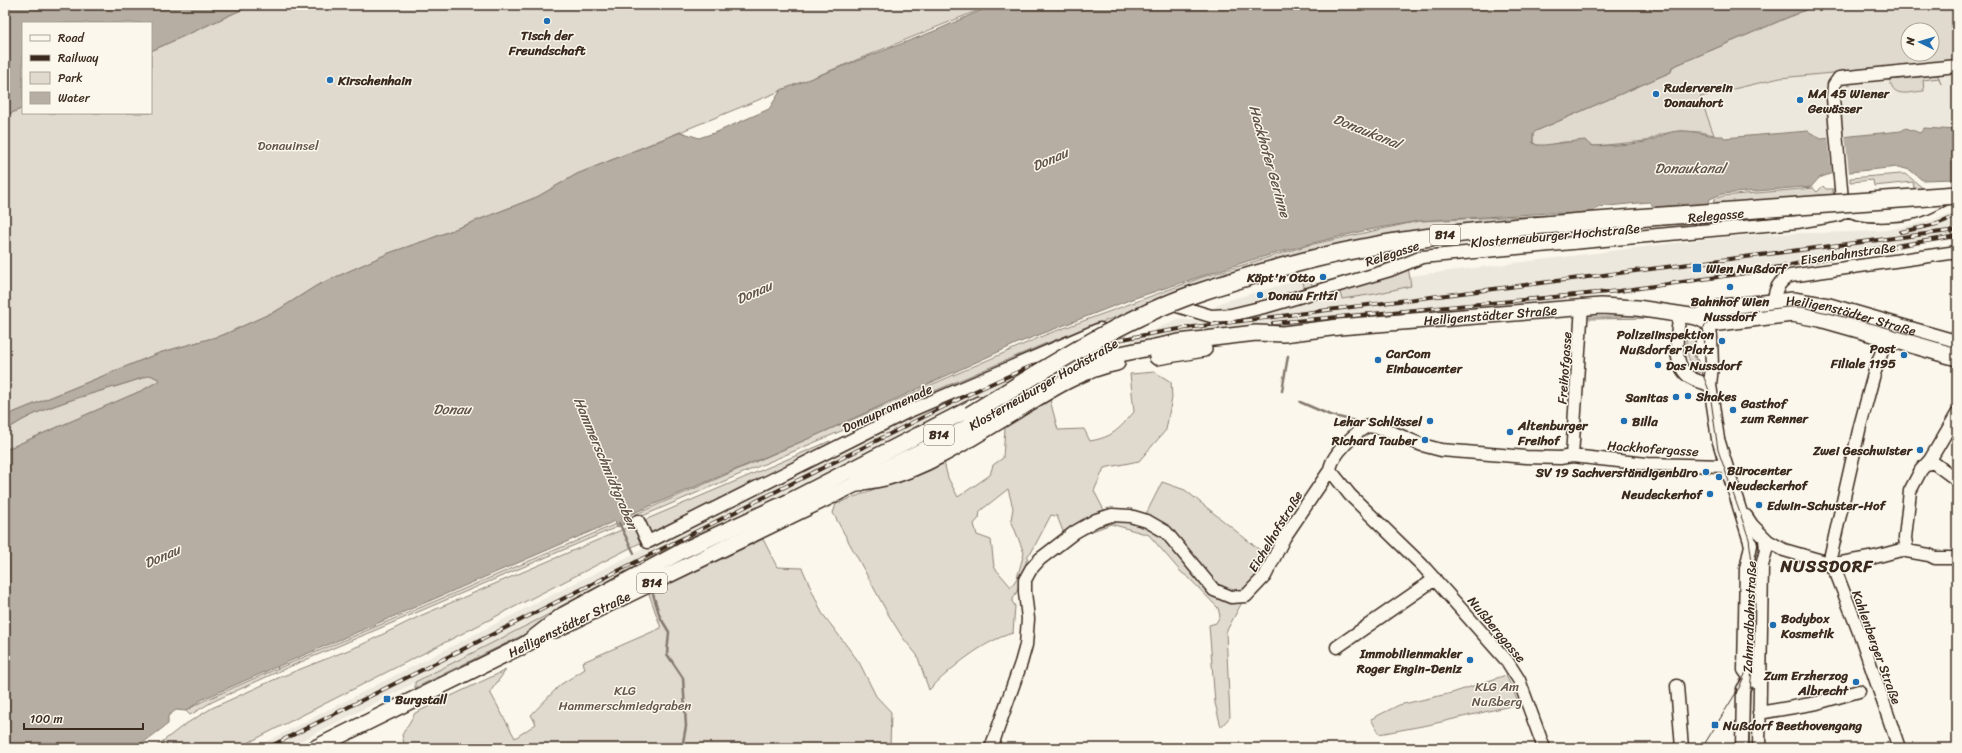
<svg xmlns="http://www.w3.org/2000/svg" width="1962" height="753" font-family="Sriracha,sans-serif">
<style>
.built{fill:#ede8dd}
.green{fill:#dfd9ce;stroke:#8d8276;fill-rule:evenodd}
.water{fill:#b6aea2;stroke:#85796d}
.pier{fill:#fbf7ec}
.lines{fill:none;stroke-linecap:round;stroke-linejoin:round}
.stream{stroke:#85796d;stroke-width:2.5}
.minor-casing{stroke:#3b2a1e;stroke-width:15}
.major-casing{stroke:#3b2a1e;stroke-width:18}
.highway-casing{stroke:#3b2a1e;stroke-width:20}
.minor{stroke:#fbf7ec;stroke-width:12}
.major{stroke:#fbf7ec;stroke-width:15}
.highway{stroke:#fbf7ec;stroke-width:17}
.tram{stroke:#3b2a1e;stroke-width:1}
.rail-casing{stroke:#3b2a1e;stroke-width:4}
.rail{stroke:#fbf7ec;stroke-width:2.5;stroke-dasharray:8;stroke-linecap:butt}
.highway-bridge-casing{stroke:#3b2a1e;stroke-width:20;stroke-linecap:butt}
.highway-bridge{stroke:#fbf7ec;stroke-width:17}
.poi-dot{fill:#1f6fb2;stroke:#fbf7ec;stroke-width:1.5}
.labels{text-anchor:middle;stroke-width:3;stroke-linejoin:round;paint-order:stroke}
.shield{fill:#fbf7ec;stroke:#75685c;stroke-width:1}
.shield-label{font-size:12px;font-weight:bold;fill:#3b2a1e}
.poi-label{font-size:13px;font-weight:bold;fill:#3b2a1e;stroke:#fbf7ec;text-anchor:start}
.park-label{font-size:13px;fill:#64564a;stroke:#fbf7ec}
.street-label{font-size:13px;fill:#3b2a1e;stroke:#fbf7ec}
.water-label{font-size:14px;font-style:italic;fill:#605246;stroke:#fbf7ec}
.district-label{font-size:17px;font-weight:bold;letter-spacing:1px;fill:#3b2a1e;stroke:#fbf7ec}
</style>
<rect width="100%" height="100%" fill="#fbf7ec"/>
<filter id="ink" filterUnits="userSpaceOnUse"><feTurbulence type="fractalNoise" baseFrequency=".025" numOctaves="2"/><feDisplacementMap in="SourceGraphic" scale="8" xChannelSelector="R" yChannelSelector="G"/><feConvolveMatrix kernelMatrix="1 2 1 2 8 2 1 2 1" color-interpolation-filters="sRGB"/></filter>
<g filter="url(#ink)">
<path class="built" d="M1957,61V130H1931L1920,133L1906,128L1901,131L1821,139L1808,131L1724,138L1723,136L1714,135L1700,97L1780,78Z
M1957,212V220L1950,223H1957V238L1765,272L1620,293L1200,335L1107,353L1177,319L1211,322L1313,302L1312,296L1339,290L1411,286L1410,276L1699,240L1762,234L1859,232L1888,230L1929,221Z
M1302,279L1305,290L1266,299L1267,302L1215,313V307L1222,302Z
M1056,353L1003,387L666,555L287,748H254L569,586L930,407Z"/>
<path class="green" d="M252,5H991L577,174L537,197L427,240L389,253L316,286L278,310L223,335L159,353L5,416V116L23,108V113H151V51Z
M1817,5H1957V61L1780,78L1700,97L1714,135L1700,132L1680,131L1662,134L1646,141L1596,146C1585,145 1575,141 1564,142C1554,143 1542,149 1533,143V134L1536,131L1671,72L1672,67ZM1908,30H1932V54H1908Z
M1938,75L1941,84L1939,78L1923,80L1924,91C1909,92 1893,99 1890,80Z
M1901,174H1906L1925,190H1918L1914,188L1913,182L1874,186L1873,180L1850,182V178Z
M1823,186L1826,189H1833V196L1710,206L1715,199L1723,196L1813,188L1817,192Z
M1547,215L1548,218L1202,284L1042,345L624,524L625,519L1045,335L1203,277L1309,245L1419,221Z
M1393,258V263L1388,267L1332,285L1305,290L1302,279L1310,278L1312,285L1374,269Z
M1408,266L1411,286L1375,294L1342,299L1339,290Z
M1629,314L1656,318L1589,319V317H1620Z
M1686,333H1697L1693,351L1700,375L1694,374L1696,370C1686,359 1686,348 1686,333Z
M1155,372L1171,382L1172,398L1166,430L1139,461L1104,468L1094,491L1105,512L1146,514L1162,482L1185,490L1267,556L1226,632L1230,717L1221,727L1215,703L1209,625L1216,623L1220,616L1218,608L1189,578L1181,572L1149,535L1111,524L1077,537L1064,534L1057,516L1051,515L1032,551L1028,555L1021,583L1012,601L1015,606L1013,633C983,641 951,668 929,690L917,655L903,638L888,614L833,513L836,504L944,462L948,478L958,497L990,475L993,465L1003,458L1005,427L1050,400L1058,430L1084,429L1090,441C1113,437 1118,430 1134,412L1130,374ZM1008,489L1013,508L1011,520L1024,553L1017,578L1011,587L994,567L991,540L977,535L974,524L979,518L980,511Z
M151,375L160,380L143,390L5,450V431C47,401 103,393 151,375Z
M830,441V446L238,748H154L184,725L212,708L278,678L361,645L422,615Z
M616,524L617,527L275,673L212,702L190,715L186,711L201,702L260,676Z
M763,539L777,567L802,568L822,613L859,662L876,696L891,712L890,748H405L402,735L415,713L506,670L490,692L515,738L536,724L531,715L560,685L585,669L583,662L661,628L649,594Z
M573,602L574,605L527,633L415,688V682Z
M1506,675L1519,704L1428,725L1379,734L1371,719L1399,705L1452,693Z"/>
<path class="water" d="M5,5H252L151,51V23H23V108L5,116Z
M993,5H1817L1672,67L1671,72L1536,131L1533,134V143L1537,145H1544L1585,140L1590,145L1596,146C1612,145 1629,145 1645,142C1658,139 1666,131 1680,131C1695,130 1709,137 1723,136L1724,138L1808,131L1821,139L1901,131L1906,128L1920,133L1924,128L1957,130V179L1922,180L1910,170L1898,167L1830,174L1819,178L1811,187L1803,188V187L1722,194L1710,199L1707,205L1684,207L1679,203L1675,208L1656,209L1649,202L1598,207L1591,214L1549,213L1419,221L1363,231L1309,244L1248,261L1132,299L1018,343L817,435L622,518L624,524L617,527L615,521L260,674L201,700L186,711L176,710L168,716V724L136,748H5V450L143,390L160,380L150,375C103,393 47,401 5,431V416L159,353L223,335L278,310L316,286L389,253L427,240L537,197L577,174L681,132L699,138L717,132L769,109L781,90L937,30Z"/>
<path class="pier" d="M1845,134L1849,174L1832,176L1828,136Z"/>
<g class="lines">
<path class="stream" d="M1282,391L1288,356
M1300,402L1330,415L1355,421L1360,426
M619,523L634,553
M653,594L660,617L669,632L667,654L683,678L686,726L682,748"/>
<defs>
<path id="minor" d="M1946,198C1936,203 1926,210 1915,212C1898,216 1860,219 1845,208L1842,200L1833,98L1834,85L1839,78L1957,66
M1167,303L1211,316L1231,315L1268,306L1390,270L1422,257L1797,222L1838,215L1848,210
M1774,309C1773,295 1776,282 1790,276L1957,252
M1680,314C1677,333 1672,361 1687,375C1692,380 1704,383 1710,385
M1708,316L1711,337L1712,366L1710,385L1718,439L1751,545L1746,569L1744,670L1750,678L1760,684
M1889,331L1874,374L1860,426L1829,563L1837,575L1861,637L1899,748
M1572,456L1582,306
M1930,460L1957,480
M1330,470L1350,495L1422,565L1507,661L1519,680L1544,748
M1746,516L1752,525L1768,541L1784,550L1829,563H1841L1875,557L1901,550L1929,555L1935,558H1957
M638,521L648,542L907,412L1100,329
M1907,550L1905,538L1910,491L1921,470L1930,460L1957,414
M1337,647L1435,579
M1677,686L1682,748
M1759,713L1817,703L1859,691
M991,748L1021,663L1026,645L1028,619L1025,592V580L1031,569L1040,559L1075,532L1096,520L1112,515L1130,516L1147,521L1166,532L1214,590L1231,597L1246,596L1265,576L1284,538L1330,470C1331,456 1355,432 1368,426L1382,428L1422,445L1441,450L1526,457L1560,458L1572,456L1647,464L1725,466
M1742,748L1743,689L1750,678
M1759,748L1762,566L1766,550L1765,539"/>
<g id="major">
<path id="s1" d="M1697,317L1721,307L1793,300L1829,306L1957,343"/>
<path d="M1157,357L1204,349"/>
<path id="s2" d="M1050,371L1076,363L1179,342L1256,333L1283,334L1339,327L1601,306L1637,308L1697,317L1711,324L1792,314L1820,319L1957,358"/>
<path d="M555,630L858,483C867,481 877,480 885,478C931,466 976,435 1016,411C1047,392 1080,370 1117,363"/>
<path d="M522,647L563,615L684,550L788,502L979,404"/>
<path d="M315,748L530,642"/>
</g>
<path id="highway" d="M858,483L948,439L975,424"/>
</defs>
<use href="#minor" class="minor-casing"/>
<use href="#major" class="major-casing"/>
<use href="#highway" class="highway-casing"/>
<use href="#minor" class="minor"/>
<use href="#major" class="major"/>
<use href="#highway" class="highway"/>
<path class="tram" d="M1702,748L1739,688L1749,665L1751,645L1752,562L1749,539L1718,450L1710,393L1696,357L1695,342L1701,330L1711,320L1722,315L1788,307H1802L1874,324L1957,348
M1749,748L1750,691L1752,668"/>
<defs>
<path id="rail" d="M1901,232L1937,224L1957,216
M1273,323L1619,291L1753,272L1858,252L1957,236
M267,748L969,394C1007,376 1047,358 1087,347C1120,339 1153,333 1186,328L1957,230"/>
</defs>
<use href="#rail" class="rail-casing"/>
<use href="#rail" class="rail"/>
<defs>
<path id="highway-bridge" d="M970,415C1043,371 1116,321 1197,293C1268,269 1343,249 1417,239C1485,229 1554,224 1622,219C1734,210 1845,203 1957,195"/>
</defs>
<use href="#highway-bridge" class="highway-bridge-casing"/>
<use href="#highway-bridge" class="highway-bridge"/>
</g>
</g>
<g class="poi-dot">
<circle cx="547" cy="21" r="4"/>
<circle cx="330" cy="80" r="4"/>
<circle cx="1656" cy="94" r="4"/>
<circle cx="1800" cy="100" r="4"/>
<rect x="1692" y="263" width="10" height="10" rx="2"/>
<circle cx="1323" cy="277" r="4"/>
<circle cx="1730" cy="287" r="4"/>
<circle cx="1260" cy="295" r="4"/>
<circle cx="1722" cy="341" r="4"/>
<circle cx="1904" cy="355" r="4"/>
<circle cx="1378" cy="360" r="4"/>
<circle cx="1658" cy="365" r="4"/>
<circle cx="1688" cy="396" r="4"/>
<circle cx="1676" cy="397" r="4"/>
<circle cx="1733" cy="410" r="4"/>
<circle cx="1430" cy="421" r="4"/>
<circle cx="1624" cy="421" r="4"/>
<circle cx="1510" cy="432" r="4"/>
<circle cx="1425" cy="440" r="4"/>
<circle cx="1920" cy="450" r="4"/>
<circle cx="1706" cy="472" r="4"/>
<circle cx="1719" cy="477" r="4"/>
<circle cx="1710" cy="494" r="4"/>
<circle cx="1759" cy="505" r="4"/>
<circle cx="1773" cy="625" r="4"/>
<circle cx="1470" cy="660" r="4"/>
<circle cx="1856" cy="682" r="4"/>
<rect x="383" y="695" width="8" height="8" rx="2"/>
<rect x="1711" y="721" width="8" height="8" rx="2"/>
</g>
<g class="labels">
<g class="shield">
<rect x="1430" y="225" width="30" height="20" rx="3"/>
<rect x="924" y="425" width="30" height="20" rx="3"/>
<rect x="637" y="573" width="30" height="20" rx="3"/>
</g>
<g class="shield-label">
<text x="1445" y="239">B14</text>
<text x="939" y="439">B14</text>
<text x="652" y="587">B14</text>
</g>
<g class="poi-label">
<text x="547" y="40" text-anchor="middle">Tisch der<tspan x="547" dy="15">Freundschaft</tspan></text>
<text x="338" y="85">Kirschenhain</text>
<text x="1664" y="92">Ruderverein<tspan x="1664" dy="15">Donauhort</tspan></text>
<text x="1808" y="98">MA 45 Wiener<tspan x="1808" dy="15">Gewässer</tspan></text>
<text x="1706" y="273">Wien Nußdorf</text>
<text x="1315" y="282" text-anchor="end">Käpt'n Otto</text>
<text x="1268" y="300">Donau Fritzi</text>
<text x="1730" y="306" text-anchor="middle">Bahnhof Wien<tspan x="1730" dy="15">Nussdorf</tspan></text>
<text x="1714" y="339" text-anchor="end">Polizeiinspektion<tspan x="1714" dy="15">Nußdorfer Platz</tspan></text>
<text x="1896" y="353" text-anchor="end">Post<tspan x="1896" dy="15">Filiale 1195</tspan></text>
<text x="1386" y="358">CarCom<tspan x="1386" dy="15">Einbaucenter</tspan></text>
<text x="1666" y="370">Das Nussdorf</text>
<text x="1696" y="401">Shakes</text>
<text x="1668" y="402" text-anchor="end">Sanitas</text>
<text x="1741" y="408">Gasthof<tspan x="1741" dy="15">zum Renner</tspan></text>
<text x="1422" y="426" text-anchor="end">Lehar Schlössel</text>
<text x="1632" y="426">Billa</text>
<text x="1518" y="430">Altenburger<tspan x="1518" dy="15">Freihof</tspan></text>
<text x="1417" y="445" text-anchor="end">Richard Tauber</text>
<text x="1912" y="455" text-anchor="end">Zwei Geschwister</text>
<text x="1727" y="475">Bürocenter<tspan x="1727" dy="15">Neudeckerhof</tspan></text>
<text x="1698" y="477" text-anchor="end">SV 19 Sachverständigenbüro</text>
<text x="1702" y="499" text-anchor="end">Neudeckerhof</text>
<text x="1767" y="510">Edwin-Schuster-Hof</text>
<text x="1781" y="623">Bodybox<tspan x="1781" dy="15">Kosmetik</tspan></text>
<text x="1462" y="658" text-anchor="end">Immobilienmakler<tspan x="1462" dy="15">Roger Engin-Deniz</tspan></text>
<text x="1848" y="680" text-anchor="end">Zum Erzherzog<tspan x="1848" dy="15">Albrecht</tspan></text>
<text x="395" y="704">Burgstall</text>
<text x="1723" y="730">Nußdorf Beethovengang</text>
</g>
<g class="park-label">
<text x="288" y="150">Donauinsel</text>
<text x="1497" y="691">KLG Am<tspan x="1497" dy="15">Nußberg</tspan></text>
<text x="625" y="695">KLG<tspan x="625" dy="15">Hammerschmiedgraben</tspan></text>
</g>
<g class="street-label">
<text transform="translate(1716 215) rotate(-5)" y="5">Relegasse</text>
<text transform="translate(1555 235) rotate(-5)" y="5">Klosterneuburger Hochstraße</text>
<text transform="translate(1392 253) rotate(-18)" y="5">Relegasse</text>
<text transform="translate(1848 253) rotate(-8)" y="5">Eisenbahnstraße</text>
<text dy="5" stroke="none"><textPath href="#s2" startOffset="445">Heiligenstädter Straße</textPath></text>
<text dy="5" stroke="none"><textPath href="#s1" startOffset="158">Heiligenstädter Straße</textPath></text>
<text transform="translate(1564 368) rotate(-86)" y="5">Freihofgasse</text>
<text transform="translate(1043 384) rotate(-30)" y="5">Klosterneuburger Hochstraße</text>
<text transform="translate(887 408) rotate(-25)" y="5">Donaupromenade</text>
<text transform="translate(1653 448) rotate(4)" y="5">Hackhofergasse</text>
<text transform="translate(1275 531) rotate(-59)" y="5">Eichelhofstraße</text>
<text transform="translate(1749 617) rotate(-88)" y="5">Zahnradbahnstraße</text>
<text transform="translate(569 624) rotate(-26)" y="5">Heiligenstädter Straße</text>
<text transform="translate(1497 629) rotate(50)" y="5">Nußberggasse</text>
<text transform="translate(1877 647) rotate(70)" y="5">Kahlenberger Straße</text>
</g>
<g class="water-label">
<text transform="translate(1367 131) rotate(22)" y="5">Donaukanal</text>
<text transform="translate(1050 159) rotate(-24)" y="5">Donau</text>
<text transform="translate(1270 161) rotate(74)" y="5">Hackhofer Gerinne</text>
<text x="1690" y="173">Donaukanal</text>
<text transform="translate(754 292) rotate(-24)" y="5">Donau</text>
<text x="452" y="414">Donau</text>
<text transform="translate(606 463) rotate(67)" y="5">Hammerschmidtgraben</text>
<text transform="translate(162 556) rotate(-24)" y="5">Donau</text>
</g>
<g class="district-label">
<text x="1827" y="572">NUSSDORF</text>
</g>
</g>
<rect width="1962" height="753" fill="none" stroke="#fbf7ec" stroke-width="20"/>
<rect x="10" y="10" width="1942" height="733" fill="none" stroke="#3b2a1e" stroke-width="1.5" filter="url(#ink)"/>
<rect x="22" y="22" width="130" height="92" fill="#fbf7ec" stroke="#aea59a"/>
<rect x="30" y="35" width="20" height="6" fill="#fbf7ec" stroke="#aea59a"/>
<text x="58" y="42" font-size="12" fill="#3b2a1e">Road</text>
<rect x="30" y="55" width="20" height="6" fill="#3b2a1e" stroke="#aea59a"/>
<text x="58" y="62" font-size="12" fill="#3b2a1e">Railway</text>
<rect x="30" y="72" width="20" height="12" fill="#dfd9ce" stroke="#aea59a"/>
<text x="58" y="82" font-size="12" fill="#3b2a1e">Park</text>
<rect x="30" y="92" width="20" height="12" fill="#b6aea2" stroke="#aea59a"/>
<text x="58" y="102" font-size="12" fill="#3b2a1e">Water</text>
<g transform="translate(1920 42) rotate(275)"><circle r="19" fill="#fbf7ec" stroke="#aea59a"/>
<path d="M0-3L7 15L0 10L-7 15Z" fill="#1f6fb2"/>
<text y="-6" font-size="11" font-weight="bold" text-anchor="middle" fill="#3b2a1e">N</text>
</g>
<path d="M24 723v6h119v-6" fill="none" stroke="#3b2a1e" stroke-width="2"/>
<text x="30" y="723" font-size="12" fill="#3b2a1e" stroke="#fbf7ec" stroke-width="3" paint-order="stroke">100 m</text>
</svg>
